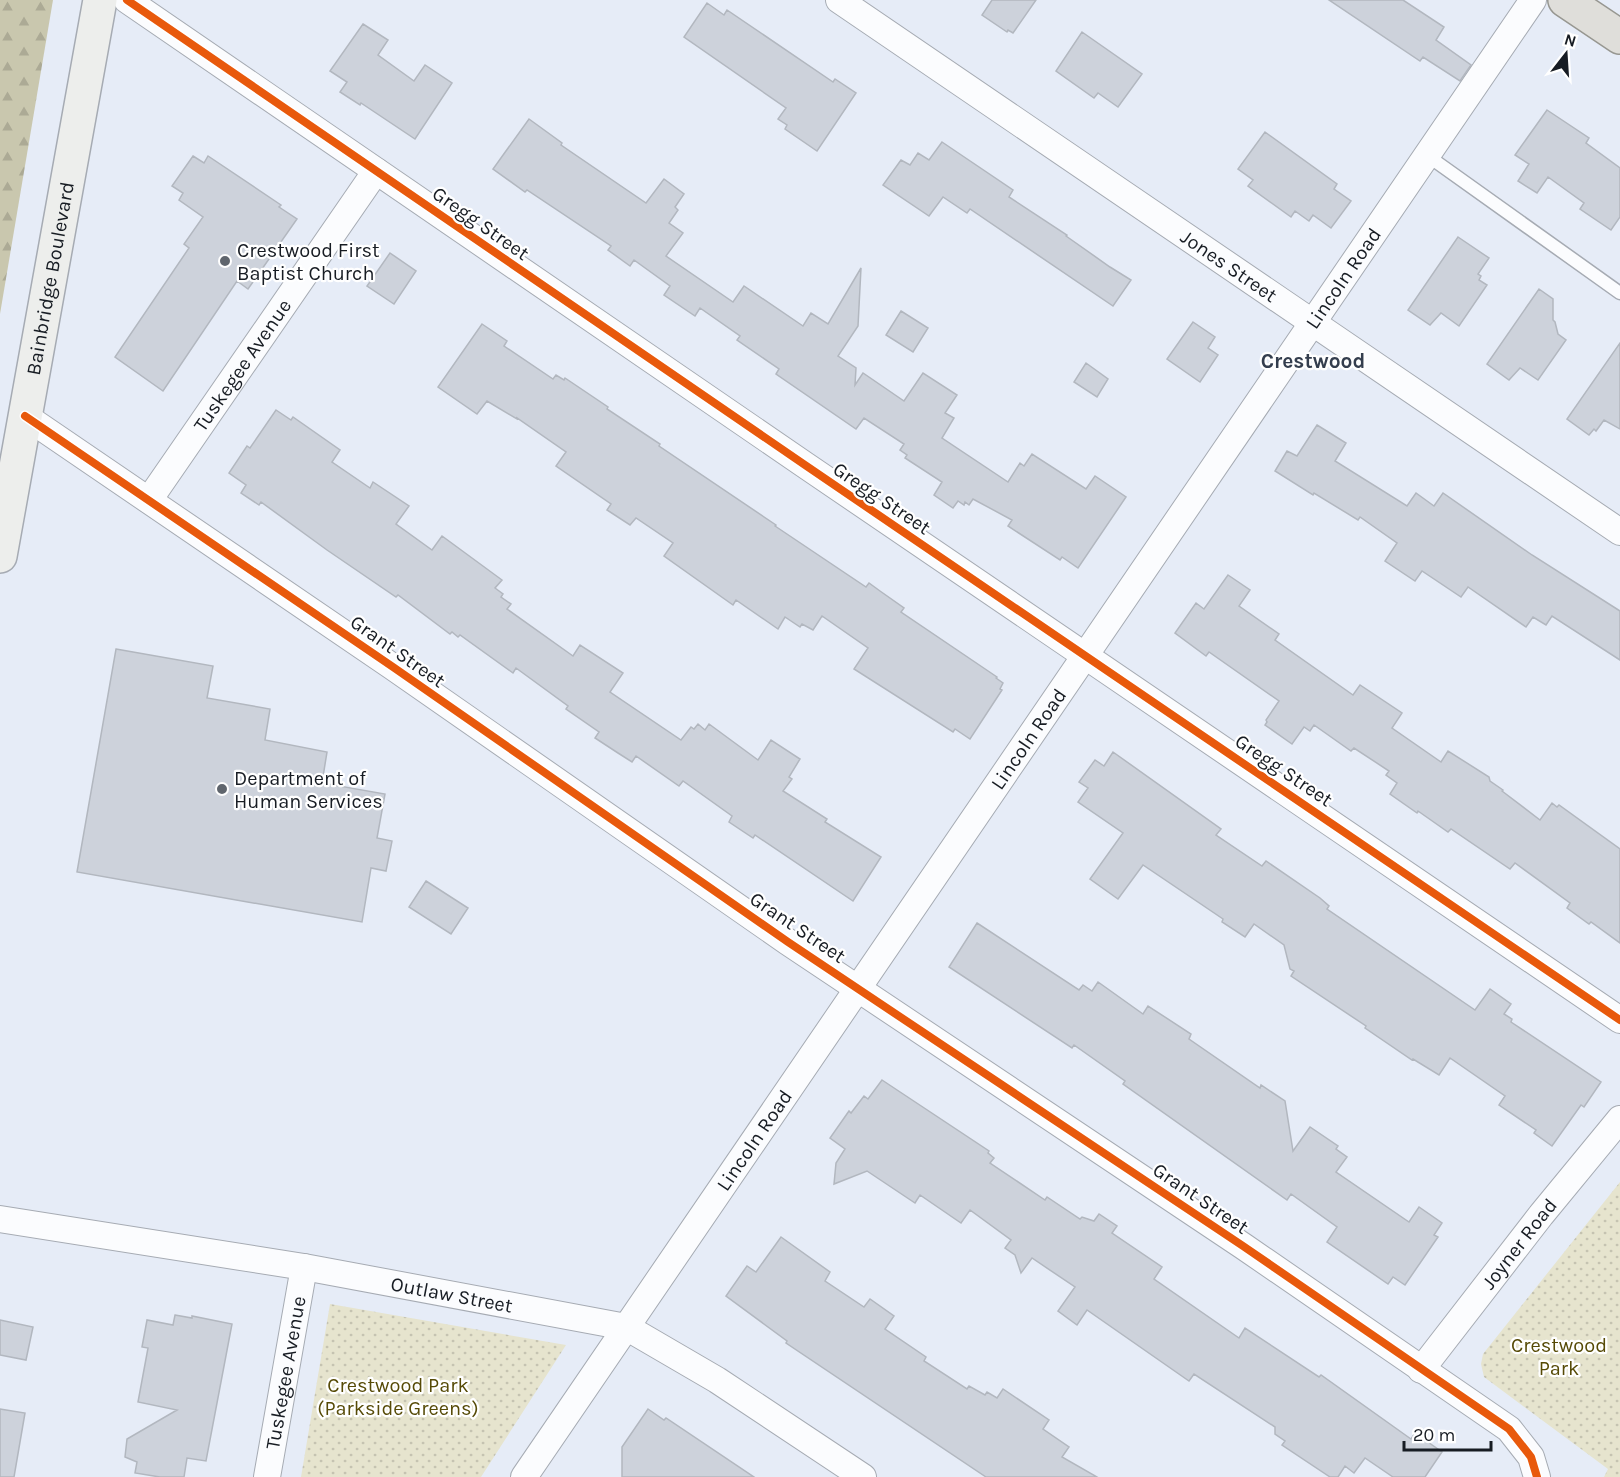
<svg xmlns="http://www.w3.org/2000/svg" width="1620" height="1477" font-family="Karla,sans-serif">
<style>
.green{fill:url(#green-dots)}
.forest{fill:url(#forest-firs)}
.building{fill:#cdd2db;stroke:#b2b7bf;stroke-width:1.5}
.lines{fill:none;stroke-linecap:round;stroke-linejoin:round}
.service-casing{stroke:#a6abb3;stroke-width:15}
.minor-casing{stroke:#a6abb3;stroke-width:28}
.secondary-casing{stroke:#a6abb3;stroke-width:36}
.primary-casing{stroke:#979791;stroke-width:36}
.service{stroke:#fbfcfe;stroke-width:12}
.minor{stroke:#fbfcfe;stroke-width:26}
.secondary{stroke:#edeeec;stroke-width:33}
.primary{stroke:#dfdeda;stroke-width:33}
.cycleway-casing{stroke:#fff;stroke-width:11}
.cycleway{stroke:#e8590c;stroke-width:8}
.poi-dot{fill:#5f656d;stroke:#fff;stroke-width:2}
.labels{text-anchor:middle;stroke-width:4.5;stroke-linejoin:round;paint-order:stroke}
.street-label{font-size:20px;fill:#171c23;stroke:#fff}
.poi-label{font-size:20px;fill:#171c23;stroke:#fff;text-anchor:start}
.park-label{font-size:20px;fill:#564a06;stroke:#fff}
.neighbourhood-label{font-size:21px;font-weight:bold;fill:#343e4e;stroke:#fff}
</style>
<defs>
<pattern id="green-dots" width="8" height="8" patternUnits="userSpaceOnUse" patternTransform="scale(1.5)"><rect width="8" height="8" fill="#e6e4ce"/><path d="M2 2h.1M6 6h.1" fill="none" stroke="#c5c3b1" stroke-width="1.8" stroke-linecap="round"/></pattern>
<pattern id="forest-firs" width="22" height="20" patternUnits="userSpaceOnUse" patternTransform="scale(1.5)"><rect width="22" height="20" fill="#c9c7ae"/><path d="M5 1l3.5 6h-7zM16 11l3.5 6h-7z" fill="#acaa95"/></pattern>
</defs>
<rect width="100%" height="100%" fill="#e6ecf7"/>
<path class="green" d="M1620,1182V1477H1604L1608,1469L1484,1377L1481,1364L1483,1354Z
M330,1304L566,1345L481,1477H301Z"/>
<path class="forest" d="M0,0H53L0,314Z"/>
<path class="building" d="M992,0H1036L1013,33L1008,30L1007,32L982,15Z
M1329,0H1403L1444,27L1436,40L1471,65L1460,81L1423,57L1420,61Z
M707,3L724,15L727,10L833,82L835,79L856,93L817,151L785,129L787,125L778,119L786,108L684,37Z
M363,24L388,40L378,55L414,81L425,65L452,83L415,139L361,103L360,105L340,92L347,82L330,71Z
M1082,32L1142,74L1118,107L1098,93L1094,98L1056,71Z
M1547,110L1589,138L1586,143L1620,168V217L1611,230L1580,209L1584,203L1548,177L1537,193L1518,181L1529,164L1515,155Z
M529,119L562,143L561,145L646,203L664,179L684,194L675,207L678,210L669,223L683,233L666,256L733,302L744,286L803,326L811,313L828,324L861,268L858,326L838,356L856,368L855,385L863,373L904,401L923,373L957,395L945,413L954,418L942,438L1008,482L1020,463L1024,466L1032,454L1086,489L1095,476L1126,497L1078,568L1062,557L1060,560L1008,526L1012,520L973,499L969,505L965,502L964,505L958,501L953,508L934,495L942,482L905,458L907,455L900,450L904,444L864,418L856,429L776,374L779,369L737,340L740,336L700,308L695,316L664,295L670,286L634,260L630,266L608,250L611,246L527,190L525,192L493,169Z
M1265,132L1337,184L1334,189L1351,201L1331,228L1313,215L1309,221L1295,211L1291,217L1248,186L1253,180L1238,169Z
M942,142L1013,190L1009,197L1067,235L1066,236L1110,267L1131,280L1113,306L970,209L967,213L943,197L929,216L883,185L901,160L910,165L918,153L929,160Z
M193,156L204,163L208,156L281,205L279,207L297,219L248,289L237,281L163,391L115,357L189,248L184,244L203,217L179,200L183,193L172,186Z
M1458,237L1489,258L1478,274L1481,276L1479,280L1487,285L1459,326L1441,313L1430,325L1408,310Z
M390,253L416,271L394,304L367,286Z
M1539,289L1553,299V320L1555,322L1558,334L1566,340L1538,380L1520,368L1509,380L1487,364Z
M901,311L928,328L913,352L886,335Z
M1193,322L1215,337L1208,348L1218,355L1200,382L1167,359Z
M482,324L507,341L504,346L553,379L556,375L564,380L565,378L608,407L607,409L660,444L659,446L776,525L775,526L866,587L869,583L880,591L904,608L901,612L997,677L996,678L1003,683L1000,689L1002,690L970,739L955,729L953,732L854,669L868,648L822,616L813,630L802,624L800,627L785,617L778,629L736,600L733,605L664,556L673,543L636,518L630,525L607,510L611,504L556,466L566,452L517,418V419L487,401L477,414L438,387Z
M1620,343V429L1604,420L1596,431L1594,429L1589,435L1567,419Z
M1086,363L1108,379L1097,397L1074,382Z
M276,410L291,420L293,417L340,450L332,462L370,488L373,482L409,506L396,524L432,550L442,536L502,580L495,588L503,594L501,597L511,604L507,609L573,656L580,645L623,673L610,692L681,740L691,727L694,729L698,724L705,730L709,724L758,760L771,740L800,759L789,777L792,779L783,791L827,819L825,822L881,857L853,901L755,835L753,838L729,822L732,816L683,781L679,786L636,756L632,762L618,753L595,738L599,732L566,709L568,706L516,668L513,673L460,635L458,637L452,632L450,634L398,595L396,597L327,550L261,502L259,505L241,493L246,485L229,473L247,446L250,448Z
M1317,425L1346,443L1335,461L1407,506L1416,493L1434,506L1443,493L1532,555L1620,611V660L1552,616L1546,625L1533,617L1526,627L1468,587L1461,597L1422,571L1415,581L1385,561L1397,543L1360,517L1358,520L1314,493L1313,495L1275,471L1287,451L1297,456Z
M1228,575L1250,590L1239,606L1279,634L1275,640L1353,695L1360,685L1402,713L1392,728L1441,762L1448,751L1489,777L1490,781L1503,790L1502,791L1540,820L1552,803L1557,807L1559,805L1620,849V943L1591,922L1589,924L1567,908L1570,903L1515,863L1510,869L1451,829L1448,832L1418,811L1417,813L1390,794L1397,783L1386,775L1389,771L1354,748L1351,751L1314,725L1310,731L1304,727L1292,744L1265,725L1267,722L1266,720L1279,701L1209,652L1206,656L1175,633L1196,603L1204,609Z
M116,649L213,666L207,698L270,709L265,740L327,752L322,783L385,794L377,838L392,841L386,871L371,868L362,922L77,872Z
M1113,752L1221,829L1216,835L1262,866L1266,861L1320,898L1329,906L1327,909L1475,1010L1490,989L1511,1004L1504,1014L1512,1019L1511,1022L1601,1082L1584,1107L1581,1105L1552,1146L1534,1133L1536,1130L1499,1105L1505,1096L1450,1058L1439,1075L1413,1059L1412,1060L1365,1028L1366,1026L1291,976L1294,971L1290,969L1284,945L1254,924L1245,937L1222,922L1223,919L1143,865L1118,899L1090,879L1123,833L1078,802L1088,788L1079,782L1095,760L1104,766Z
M426,881L468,908L451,934L409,907Z
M977,923L1079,990L1083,985L1092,991L1098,982L1143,1014L1148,1006L1191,1034L1189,1039L1260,1088L1261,1085L1285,1101L1293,1151L1310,1127L1338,1146L1336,1149L1347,1157L1336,1172L1409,1222L1419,1207L1442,1223L1434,1235L1438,1237L1405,1285L1393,1277L1388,1284L1327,1242L1337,1227L1291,1194L1287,1200L1123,1084L1125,1081L1074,1045L1072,1048L949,967Z
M882,1080L989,1151L988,1153L994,1158L990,1163L1045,1200L1047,1197L1080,1219L1082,1217L1094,1221L1099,1214L1117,1226L1112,1233L1162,1267L1154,1279L1239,1338L1245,1328L1319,1377L1321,1375L1411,1439L1415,1433L1442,1452L1425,1477H1393L1365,1458L1354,1473L1345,1466L1338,1477H1330L1282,1445L1285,1441L1275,1434V1427L1194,1374L1189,1381L1087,1310L1077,1325L1058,1311L1075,1287L1032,1258L1021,1273L1015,1255L1005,1248L1011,1240L970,1210L961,1223L920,1195L915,1203L867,1171L834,1184L836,1163L845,1149L830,1138L849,1111L851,1113L864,1096L868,1099Z
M781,1237L830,1272L825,1281L864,1307L870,1299L894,1316L885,1329L926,1357L924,1361L967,1389L969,1386L985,1395L987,1392L997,1398L1003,1389L1049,1420L1043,1429L1069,1447L1062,1457L1097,1477H986L786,1343L787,1341L726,1296L747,1266L756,1272Z
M175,1315L192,1318V1316L232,1324L206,1461L187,1458L184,1477H160L135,1473L137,1462L125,1457L127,1439L177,1410L138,1402L148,1348L142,1347L147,1320L173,1325Z
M0,1320L33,1327L26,1360L0,1355Z
M0,1409L25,1413L14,1477H0Z
M648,1409L664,1420L666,1418L754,1477H622V1447Z"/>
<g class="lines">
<defs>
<path id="service" d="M1428,156L1620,293"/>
<g id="minor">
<path d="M127,0L805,465L1620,1020"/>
<path id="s1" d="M839,0L1620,532"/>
<path d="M25,416L393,667L788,942L1243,1246L1509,1429L1531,1457L1537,1477"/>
<path id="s2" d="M149,500L376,171"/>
<path id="s3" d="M0,1219L304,1267L626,1327L717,1380L863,1477"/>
<path id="s4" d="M1421,1370L1541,1215L1620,1119"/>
<path id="s5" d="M267,1477L304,1267"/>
<path id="s6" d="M524,1477L1533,0"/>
</g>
<g id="secondary">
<path id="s7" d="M0,556L100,0"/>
</g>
<path id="primary" d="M1565,0L1620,37"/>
</defs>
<use href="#service" class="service-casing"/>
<use href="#minor" class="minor-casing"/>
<use href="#secondary" class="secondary-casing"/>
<use href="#primary" class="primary-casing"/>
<use href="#service" class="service"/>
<use href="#minor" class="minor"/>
<use href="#secondary" class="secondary"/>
<use href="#primary" class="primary"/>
<defs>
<path id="cycleway" d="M127,0L805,465L1620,1020
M25,416L393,667L788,942L1243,1246L1509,1429L1531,1457L1537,1477"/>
</defs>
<use href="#cycleway" class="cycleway-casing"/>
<use href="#cycleway" class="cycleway"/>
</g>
<g class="poi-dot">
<circle cx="225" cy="261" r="6"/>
<circle cx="222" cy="789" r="6"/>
</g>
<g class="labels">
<g class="street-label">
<text transform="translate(481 223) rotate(35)" y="7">Gregg Street</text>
<text dy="7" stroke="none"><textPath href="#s1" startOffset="472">Jones Street</textPath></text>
<text dy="7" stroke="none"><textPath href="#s7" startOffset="282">Bainbridge Boulevard</textPath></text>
<text dy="7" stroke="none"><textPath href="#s6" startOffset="1452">Lincoln Road</textPath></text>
<text dy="7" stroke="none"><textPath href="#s2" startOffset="164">Tuskegee Avenue</textPath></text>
<text transform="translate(882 498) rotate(34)" y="7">Gregg Street</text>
<text transform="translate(398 651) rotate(35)" y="7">Grant Street</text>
<text dy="7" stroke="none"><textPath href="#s6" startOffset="894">Lincoln Road</textPath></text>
<text transform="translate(1284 770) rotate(34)" y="7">Gregg Street</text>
<text transform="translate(798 927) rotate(34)" y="7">Grant Street</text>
<text dy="7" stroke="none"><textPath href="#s6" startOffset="408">Lincoln Road</textPath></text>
<text transform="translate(1201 1198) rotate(34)" y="7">Grant Street</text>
<text dy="7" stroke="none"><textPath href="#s4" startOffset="160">Joyner Road</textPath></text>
<text dy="7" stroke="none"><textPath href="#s3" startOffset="458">Outlaw Street</textPath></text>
<text dy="7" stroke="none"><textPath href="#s5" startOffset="106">Tuskegee Avenue</textPath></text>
</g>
<g class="poi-label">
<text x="237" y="257">Crestwood First<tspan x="237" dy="23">Baptist Church</tspan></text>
<text x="234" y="785">Department of<tspan x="234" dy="23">Human Services</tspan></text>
</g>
<g class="park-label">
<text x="1559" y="1352">Crestwood<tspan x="1559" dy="23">Park</tspan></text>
<text x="398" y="1392">Crestwood Park<tspan x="398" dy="23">(Parkside Greens)</tspan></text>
</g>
<g class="neighbourhood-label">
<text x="1313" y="368">Crestwood</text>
</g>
</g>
<g transform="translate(1566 54) rotate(17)" stroke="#ffffff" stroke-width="4.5" paint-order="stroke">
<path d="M0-4.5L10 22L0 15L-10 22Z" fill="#171c23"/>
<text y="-9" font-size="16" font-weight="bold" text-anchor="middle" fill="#171c23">N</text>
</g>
<path d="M1404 1441v9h87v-9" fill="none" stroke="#171c23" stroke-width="3"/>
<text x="1413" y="1441" font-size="18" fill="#171c23" stroke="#ffffff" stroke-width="4.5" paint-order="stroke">20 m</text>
</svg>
